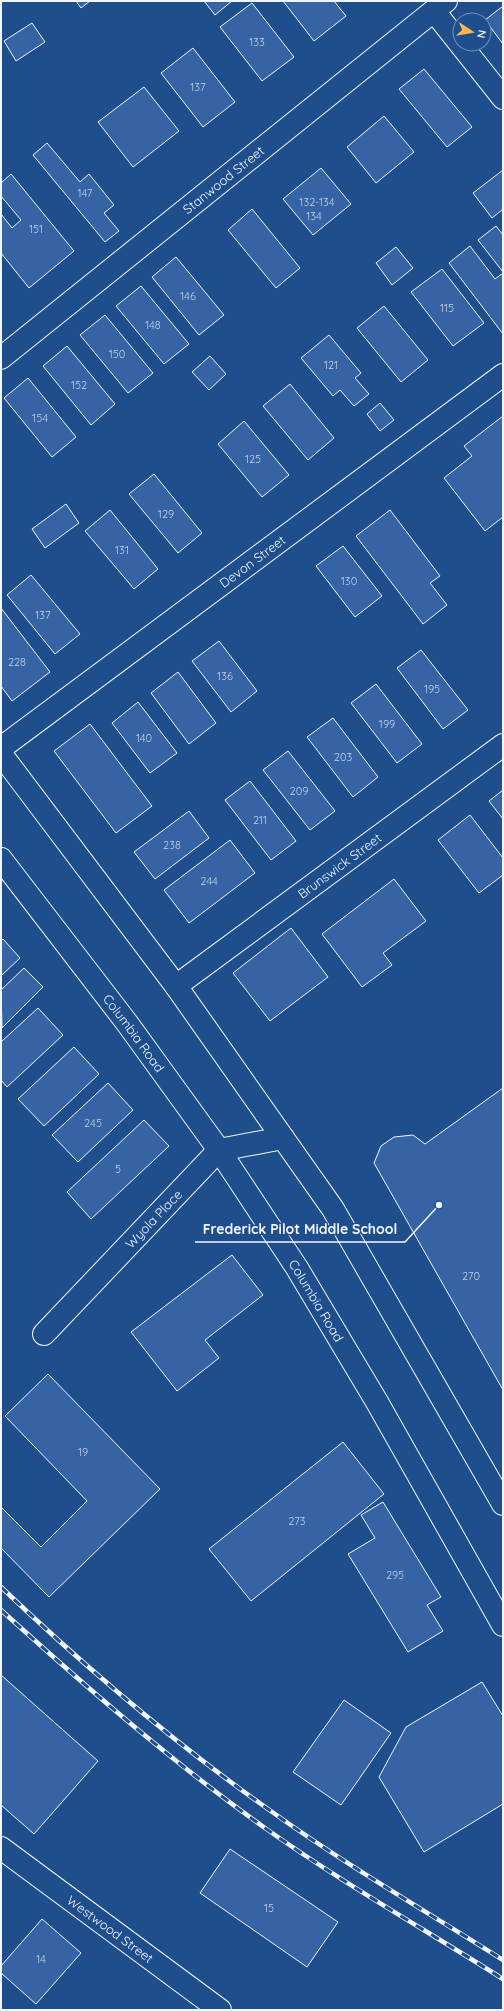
<svg xmlns="http://www.w3.org/2000/svg" width="504" height="2011" font-family="Quicksand,sans-serif">
<style>
.building{fill:#3563a3;stroke:#f2f6ff}
.lines{fill:none;stroke-linecap:round;stroke-linejoin:round}
.minor-casing{stroke:#f2f6ff;stroke-width:24}
.major-casing{stroke:#f2f6ff;stroke-width:24}
.minor{stroke:#1f4e8c;stroke-width:22}
.major{stroke:#1f4e8c;stroke-width:22}
.rail-casing{stroke:#f2f6ff;stroke-width:4.5}
.rail{stroke:#1f4e8c;stroke-width:3;stroke-dasharray:9;stroke-linecap:butt}
.labels{text-anchor:middle;stroke-width:3;stroke-linejoin:round;paint-order:stroke}
.number-label{font-size:11px;fill:#c3d1e8}
.street-label{font-size:13px;fill:#f2f6ff;stroke:#1f4e8c}
.leader{fill:none;stroke:#f2f6ff;stroke-width:1.5}
.callout-dot{fill:#f2f6ff;stroke:#1f4e8c;stroke-width:1.5}
.callout-label{font-size:14px;text-anchor:middle;font-weight:bold;fill:#f2f6ff;stroke:#1f4e8c;stroke-width:3;stroke-linejoin:round;paint-order:stroke}
</style>
<rect width="100%" height="100%" fill="#1f4e8c"/>
<path class="building" d="M76,1H90L81,8Z
M204,1H232L215,15Z
M283,1H334L346,16L314,41Z
M252,3L294,57L262,81L220,27Z
M503,6V44L485,20Z
M32,23L45,42L16,61L4,41Z
M193,48L235,102L203,127L161,73Z
M424,69L472,127L447,147L399,89Z
M144,87L179,131L133,167L98,122Z
M384,116L414,152L376,183L347,147Z
M47,143L80,182L89,174L114,205L104,213L119,231L105,242L33,155Z
M321,168L351,204L313,235L283,199Z
M503,170V209L492,218L473,193Z
M11,174L74,251L29,288L1,253V214L12,228L21,220L1,196V183Z
M252,209L300,268L276,288L228,230Z
M496,226L503,235V272L478,240Z
M470,246L495,279L503,273V334L449,263Z
M396,247L413,268L392,285L376,263Z
M176,257L224,315L199,335L152,277Z
M442,269L484,323L453,346L411,292Z
M141,286L189,344L164,364L116,306Z
M384,306L428,360L401,382L357,328Z
M105,315L153,373L128,393L80,335Z
M329,335L361,373L355,378L369,394L354,406L340,390L333,396L301,358Z
M67,346L115,404L91,425L43,366Z
M210,356L226,374L209,390L192,372Z
M28,378L76,437L52,457L4,398Z
M290,384L334,438L308,460L263,406Z
M380,403L394,420L380,431L367,414Z
M503,416V517L485,531L444,478L472,456L464,446Z
M244,421L289,475L262,497L218,444Z
M154,474L202,533L178,553L129,494Z
M66,504L79,523L45,548L32,529Z
M110,510L158,569L134,589L85,531Z
M390,510L440,576L430,583L447,605L423,624L356,536Z
M343,546L382,596L355,617L316,566Z
M31,575L80,634L55,654L7,595Z
M1,608L50,672L12,701L1,686Z
M219,641L257,691L231,712L192,661Z
M421,650L468,710L443,729L397,668Z
M178,672L216,723L189,744L151,693Z
M376,684L422,744L397,763L351,703Z
M138,702L177,753L150,773L112,723Z
M333,718L378,777L353,797L307,737Z
M90,724L152,806L116,833L54,751Z
M288,751L335,811L310,830L263,770Z
M250,781L296,841L271,860L225,800Z
M503,790V819L489,801Z
M189,811L209,838L155,879L134,852Z
M470,815L503,858V875L479,893L438,840Z
M230,840L255,873L189,923L164,890Z
M394,879L426,921L383,953L392,965L362,987L322,934Z
M291,928L328,977L270,1021L233,973Z
M3,939L20,958L1,976V941Z
M24,968L43,987L2,1028L1,990Z
M38,1008L63,1035L7,1087L1,1080V1042Z
M74,1047L99,1074L44,1126L18,1099Z
M108,1083L133,1110L78,1162L52,1135Z
M503,1088V1390L374,1163L381,1146L394,1137L413,1135L425,1144Z
M144,1120L169,1146L91,1219L67,1192Z
M232,1255L263,1295L205,1340L219,1358L177,1391L131,1332Z
M48,1374L160,1489L49,1597L1,1548V1507L41,1547L87,1501L5,1416Z
M343,1442L384,1494L251,1601L209,1549Z
M383,1502L441,1597L427,1605L443,1631L408,1652L348,1554L375,1538L361,1515Z
M1,1675L98,1761L34,1834L1,1805Z
M482,1682L503,1716V1804L424,1852L379,1777L406,1727Z
M344,1700L391,1733L341,1805L293,1772Z
M230,1849L338,1922L307,1967L200,1893Z
M42,1919L81,1953L36,2004L1,1973V1966Z"/>
<g class="lines">
<defs>
<g id="minor">
<path d="M434,11L503,98"/>
<path id="s1" d="M1,358L446,1"/>
<path id="s2" d="M1,748L503,375"/>
<path id="s3" d="M176,986L503,745"/>
<path id="s4" d="M44,1334L219,1150L283,1138"/>
<path id="s5" d="M1,1848L220,2010"/>
</g>
<g id="major">
<path d="M1,754L176,986L333,1209L503,1504"/>
<path id="s6" d="M1,859L127,1023L219,1150L297,1268L377,1402L503,1625"/>
</g>
</defs>
<use href="#minor" class="minor-casing"/>
<use href="#major" class="major-casing"/>
<use href="#minor" class="minor"/>
<use href="#major" class="major"/>
<defs>
<path id="rail" d="M1,1587C86,1668 178,1746 275,1814C348,1866 427,1912 503,1960
M1,1610C85,1686 172,1762 265,1828C341,1882 424,1929 503,1979"/>
</defs>
<use href="#rail" class="rail-casing"/>
<use href="#rail" class="rail"/>
</g>
<g class="labels">
<g class="number-label">
<text x="257" y="46">133</text>
<text x="198" y="91">137</text>
<text x="85" y="197">147</text>
<text x="317" y="206">132-134</text>
<text x="314" y="220">134</text>
<text x="36" y="233">151</text>
<text x="188" y="300">146</text>
<text x="447" y="312">115</text>
<text x="153" y="329">148</text>
<text x="117" y="358">150</text>
<text x="331" y="369">121</text>
<text x="79" y="389">152</text>
<text x="40" y="422">154</text>
<text x="253" y="463">125</text>
<text x="166" y="518">129</text>
<text x="122" y="554">131</text>
<text x="349" y="585">130</text>
<text x="43" y="619">137</text>
<text x="17" y="666">228</text>
<text x="225" y="680">136</text>
<text x="432" y="693">195</text>
<text x="387" y="728">199</text>
<text x="144" y="742">140</text>
<text x="343" y="761">203</text>
<text x="299" y="795">209</text>
<text x="260" y="824">211</text>
<text x="172" y="849">238</text>
<text x="209" y="885">244</text>
<text x="93" y="1127">245</text>
<text x="118" y="1173">5</text>
<text x="471" y="1280">270</text>
<text x="83" y="1456">19</text>
<text x="297" y="1525">273</text>
<text x="395" y="1579">295</text>
<text x="269" y="1912">15</text>
<text x="41" y="1963">14</text>
</g>
<g class="street-label">
<text dy="5" stroke="none"><textPath href="#s1" startOffset="285">Stanwood Street</textPath></text>
<text dy="5" stroke="none"><textPath href="#s2" startOffset="313">Devon Street</textPath></text>
<text dy="5" stroke="none"><textPath href="#s3" startOffset="203">Brunswick Street</textPath></text>
<text dy="5" stroke="none"><textPath href="#s6" startOffset="219">Columbia Road</textPath></text>
<text dy="5" stroke="none"><textPath href="#s4" startOffset="159">Wyola Place</textPath></text>
<text dy="5" stroke="none"><textPath href="#s6" startOffset="543">Columbia Road</textPath></text>
<text dy="5" stroke="none"><textPath href="#s5" startOffset="136">Westwood Street</textPath></text>
</g>
</g>
<path class="leader" d="M439 1205L405 1242H195"/>
<circle class="callout-dot" cx="439" cy="1205" r="4"/>
<g class="callout-label">
<text x="300" y="1234">Frederick Pilot Middle School</text>
</g>
<rect width="504" height="2011" fill="none" stroke="#f2f6ff" stroke-width="4"/>
<g transform="translate(472 32) rotate(102)"><circle r="19" fill="#1f4e8c" stroke="#7391ba"/>
<path d="M0-3L7 15L0 10L-7 15Z" fill="#ffb74d"/>
<text y="-6" font-size="11" font-weight="bold" text-anchor="middle" fill="#f2f6ff">N</text>
</g>
</svg>
